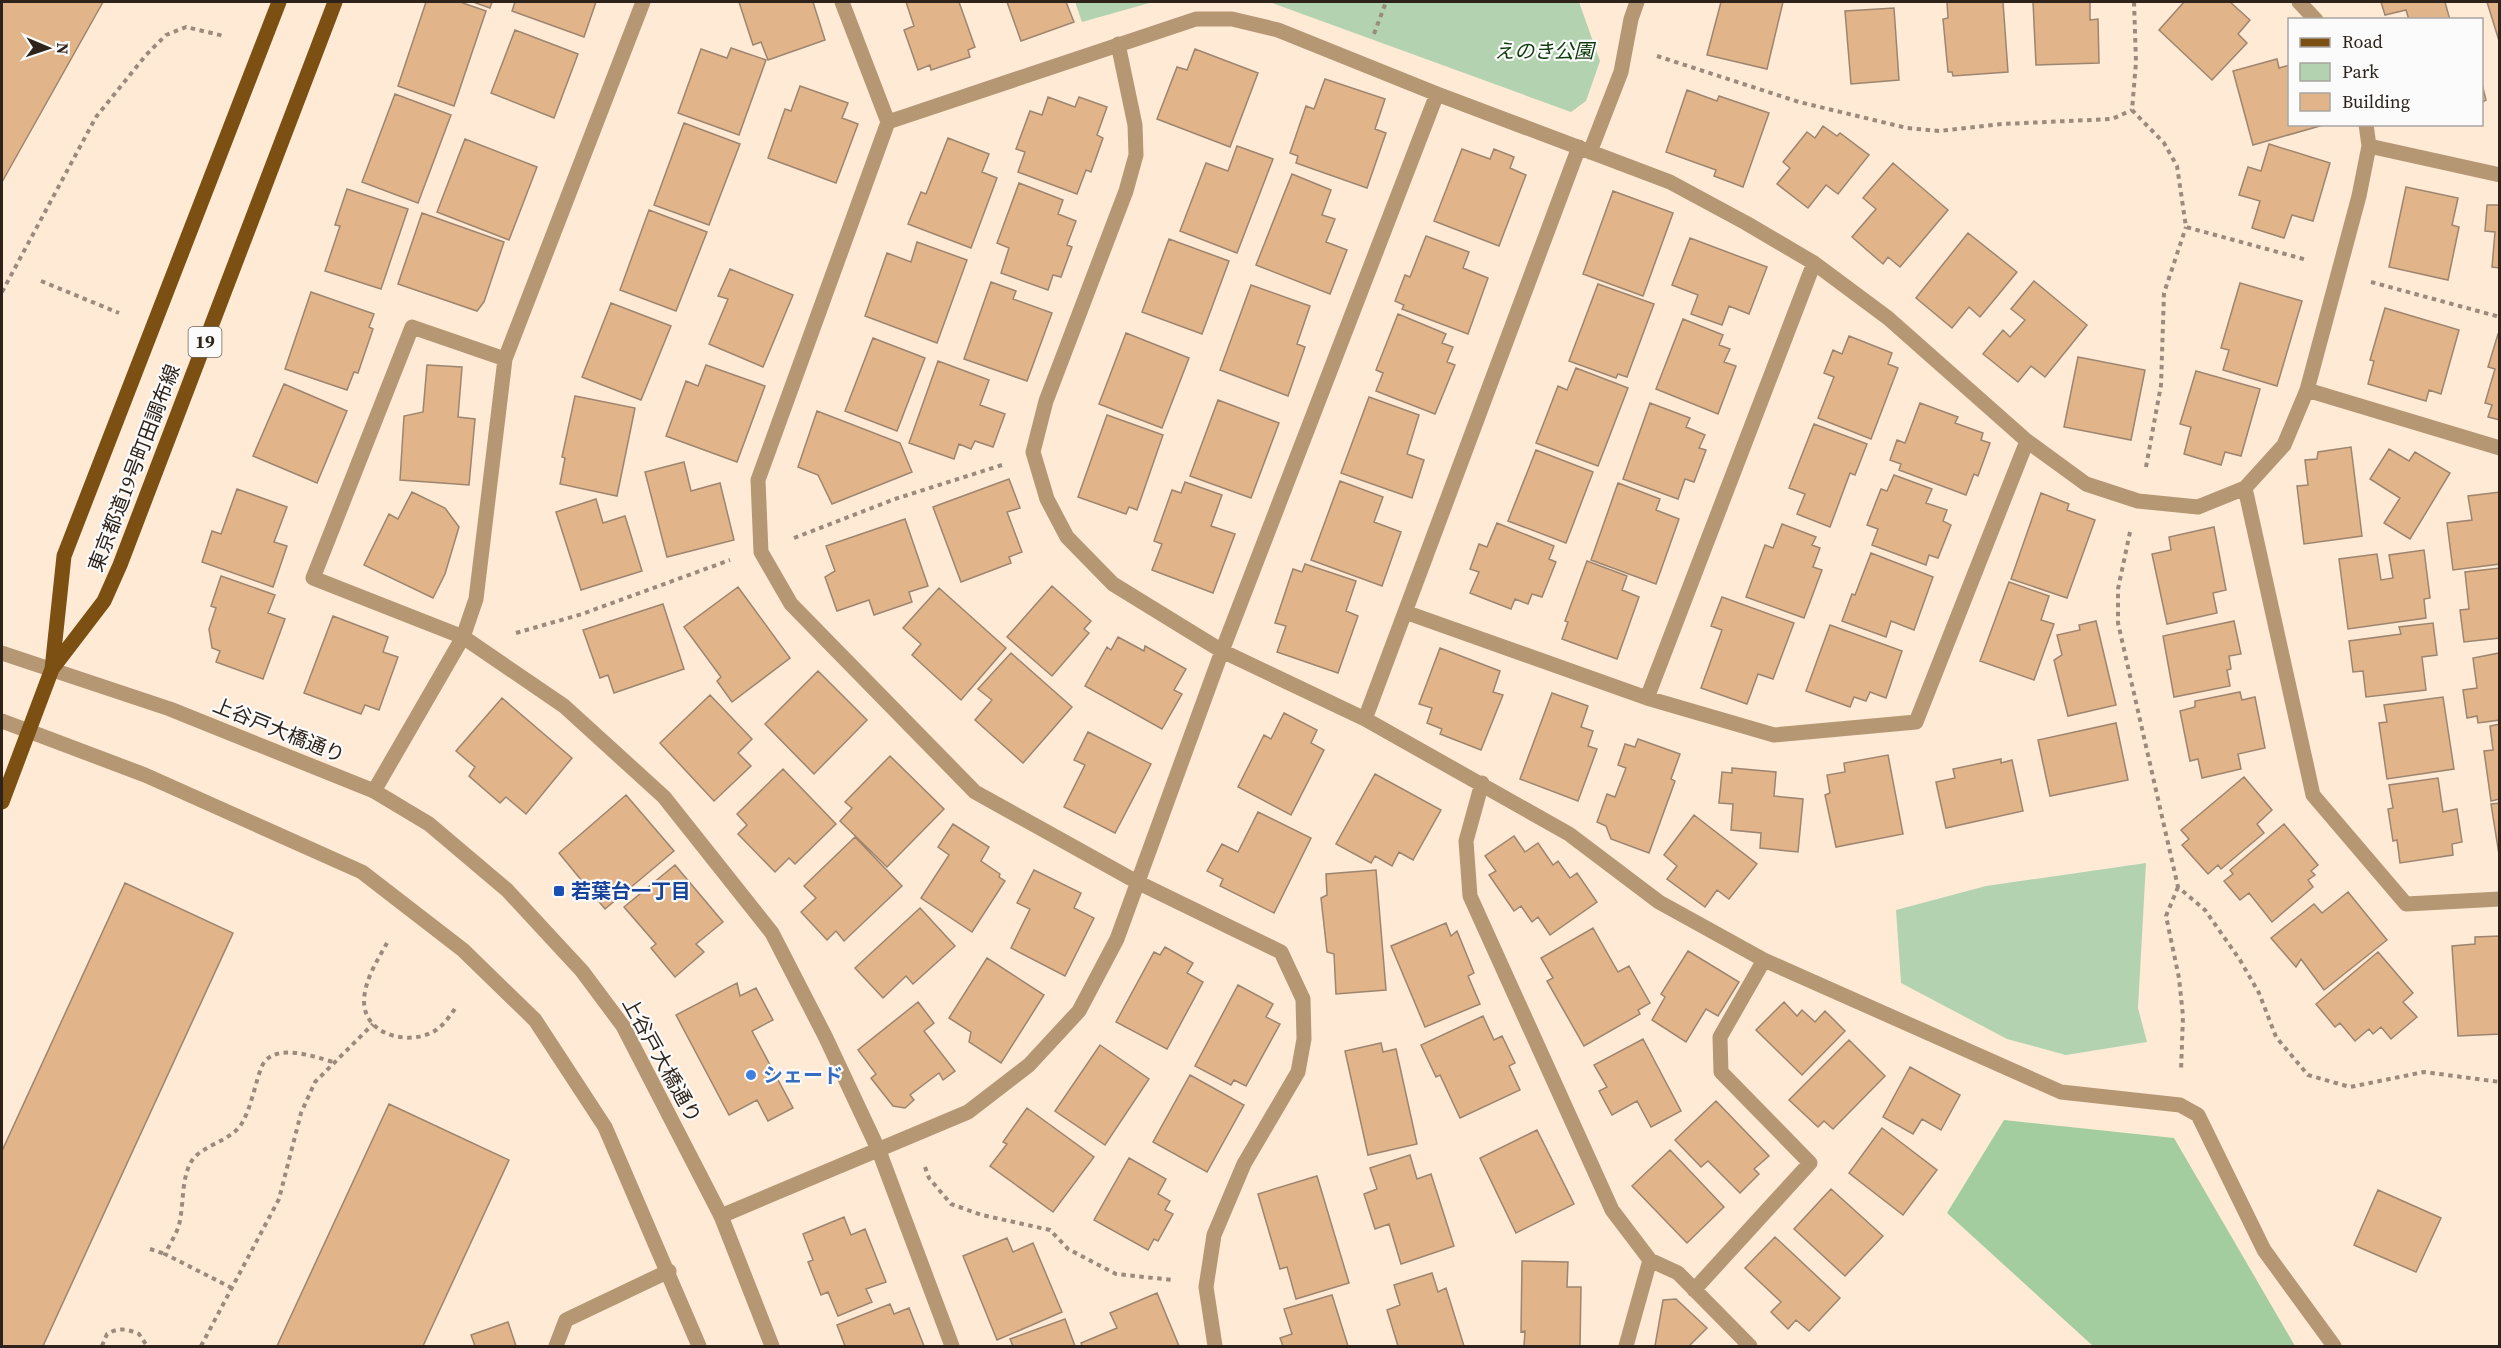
<svg xmlns="http://www.w3.org/2000/svg" width="2501" height="1348" font-family="'Source Serif 4','Noto Sans JP',serif">
<style>
.green{fill:#b3d3b0}
.forest{fill:#a3cd9f}
.building{fill:#e2b489;stroke:#9d856f;stroke-width:1.5}
.lines{fill:none;stroke-linecap:round;stroke-linejoin:round}
.path{stroke:#9b8b7c;stroke-width:4;stroke-dasharray:4.5 4.5;stroke-linecap:butt}
.service{stroke:#b69773;stroke-width:15}
.minor{stroke:#b69773;stroke-width:15}
.tertiary{stroke:#b69773;stroke-width:15}
.primary{stroke:#7c5012;stroke-width:15}
.transit-dot{fill:#1a4fb4;stroke:#fbfbfb;stroke-width:2}
.shop-dot{fill:#3f7fe0;stroke:#fbfbfb;stroke-width:2}
.labels{text-anchor:middle;stroke-width:4.5;stroke-linejoin:round;paint-order:stroke}
.shield{fill:#fbfbfb;stroke:#6b645e;stroke-width:1.5}
.shield-label{font-size:18px;font-weight:bold;fill:#2d231a}
.park-label{font-size:20px;font-style:italic;fill:#0d390b;stroke:#fbfbfb}
.street-label{font-size:20px;fill:#2d231a;stroke:#fbfbfb}
.transit-label{font-size:20px;font-weight:bold;fill:#164399;stroke:#fbfbfb;text-anchor:start}
.shop-label{font-size:20px;font-weight:bold;fill:#366cbe;stroke:#fbfbfb;text-anchor:start}
</style>
<rect width="100%" height="100%" fill="#ffead6"/>
<path class="green" d="M1075,2H1153L1082,22Z
M1269,2H1579L1600,61L1586,101L1571,112Z
M2146,863L2138,1008L2147,1042L2066,1055L2007,1039L1901,983L1896,910L1986,886Z"/>
<path class="forest" d="M2004,1120L2174,1138L2295,1346H2093L1947,1213Z"/>
<path class="building" d="M2,2H103L2,182Z
M426,2H460L486,11L454,106L398,86Z
M473,2H492L490,8Z
M515,2H596L584,37L512,11Z
M739,2H813L825,40L768,60L761,42L753,45Z
M906,2H959L975,47L968,50L970,57L931,70L930,65L918,70L904,30L914,26Z
M1007,2H1066L1074,22L1021,41Z
M1721,2H1783L1767,69L1707,55Z
M1947,2H2003L2008,72L1953,76L1952,72H1948L1943,19L1948,18Z
M2033,2H2090V20L2098,19L2099,63L2036,65Z
M2184,2H2230L2250,20L2238,34L2247,43L2212,80L2159,30Z
M2381,2H2445L2450,20H2409L2406,10L2385,15Z
M2487,2H2500V44Z
M1894,8L1899,80L1851,84L1845,11Z
M515,30L578,54L554,118L491,93Z
M731,48L766,60L739,135L678,113L701,49L727,58Z
M1195,49L1258,73L1230,147L1157,119L1177,67L1187,70Z
M2277,59L2279,68L2290,65V124H2327L2253,145L2233,71Z
M1325,79L1385,99L1375,129L1386,133L1367,188L1296,163L1298,156L1290,153L1306,106L1314,109Z
M2482,84L2486,100L2482,102Z
M800,86L848,103L842,118L858,124L836,183L768,158L785,109L791,111Z
M1687,90L1717,101L1719,96L1769,113L1743,187L1714,176L1716,170L1666,152Z
M395,94L451,115L418,203L362,182Z
M1048,97L1075,107L1079,97L1107,107L1097,135L1103,138L1091,172L1086,170L1077,194L1018,172L1025,152L1016,149L1030,111L1042,115Z
M684,123L740,144L709,225L654,205Z
M1823,126L1837,136L1840,133L1869,155L1838,194L1826,185L1808,208L1777,184L1790,168L1783,162L1807,132L1815,138Z
M948,138L989,154L982,172L997,178L971,248L908,224L921,192L926,194Z
M465,139L537,167L509,240L437,212Z
M2269,144L2330,163L2313,221L2292,215L2284,238L2252,228L2260,201L2239,195L2248,167L2261,171Z
M1237,146L1273,159L1237,253L1180,231L1206,163L1228,171Z
M1462,149L1490,159L1494,149L1514,157L1510,168L1526,175L1499,246L1434,221Z
M1893,163L1948,210L1900,267L1888,257L1883,264L1852,237L1876,209L1863,198Z
M1292,174L1331,190L1322,215L1335,219L1326,242L1347,250L1330,294L1256,265Z
M1019,183L1063,200L1058,214L1076,221L1067,245L1072,247L1061,277L1053,275L1048,290L1001,273L1009,248L997,243Z
M2406,187L2458,198L2452,225L2459,227L2448,280L2389,267Z
M347,189L408,209L381,289L325,271L340,226L335,225Z
M1613,191L1673,213L1643,296L1583,274Z
M2487,205H2500V268L2492,267L2495,232L2485,231Z
M649,210L707,232L676,311L620,290Z
M422,213L504,242L484,302L477,311L398,284Z
M1968,233L2017,272L1980,317L1969,307L1952,328L1916,298Z
M1426,236L1469,252L1463,268L1488,278L1468,334L1402,309L1404,305L1395,301L1405,275L1410,277Z
M1690,238L1767,267L1749,314L1729,306L1722,325L1691,314L1698,295L1672,285Z
M1169,239L1229,261L1202,334L1142,312Z
M917,242L967,260L937,343L865,316L887,253L911,262Z
M730,269L793,295L763,367L709,344L728,299L718,296Z
M2034,281L2087,325L2045,377L2031,366L2018,382L1983,354L2003,330L2010,337L2025,320L2011,309Z
M991,282L1016,291L1013,299L1052,313L1027,381L964,359Z
M2240,283L2302,301L2277,386L2223,370L2229,350L2221,348Z
M1598,284L1654,304L1627,377L1618,374L1616,378L1569,361Z
M1251,285L1310,306L1297,344L1305,347L1288,396L1220,370Z
M311,292L374,314L369,327L373,329L358,373L354,372L347,390L285,369Z
M611,303L671,326L641,400L582,377Z
M2385,308L2459,330L2441,394L2429,390L2426,401L2368,384L2374,361L2370,360Z
M1398,314L1446,334L1442,343L1453,347L1447,362L1455,365L1435,414L1376,391L1383,373L1376,370Z
M1683,319L1723,335L1719,345L1730,349L1724,362L1736,366L1718,414L1656,389Z
M1126,333L1189,358L1162,428L1099,404Z
M2498,334L2500,335V420L2488,417L2492,405L2485,403L2495,369L2488,367Z
M1849,336L1892,353L1888,364L1898,368L1871,439L1818,418L1834,377L1824,373L1833,350L1842,354Z
M873,338L925,358L897,431L845,411Z
M2078,357L2145,370L2131,440L2064,427Z
M938,361L989,380L980,405L1005,414L993,447L975,441L971,449L959,444L954,459L909,443Z
M427,365L462,367L458,417L475,419L469,485L400,480L404,416L423,412Z
M706,365L765,386L737,462L666,436L686,381L698,386Z
M1576,368L1628,388L1598,466L1536,443L1558,386L1567,390Z
M2196,371L2260,389L2241,456L2225,452L2221,465L2184,454L2191,427L2180,424Z
M284,384L347,411L317,483L253,456Z
M575,396L635,408L617,496L560,484L565,458L562,457Z
M1369,397L1419,415L1407,454L1424,460L1412,498L1341,473Z
M1218,400L1279,423L1251,498L1190,476Z
M1650,403L1690,418L1686,427L1705,435L1699,448L1706,450L1694,482L1685,479L1678,499L1623,479Z
M1920,403L1958,417L1955,423L1983,433L1981,440L1990,443L1978,476L1974,474L1966,495L1899,470L1901,464L1890,460L1897,440L1905,443Z
M817,411L900,443L912,472L832,504L818,475L798,467Z
M1107,415L1163,435L1137,510L1129,507L1126,514L1078,497Z
M1814,424L1867,444L1855,475L1850,473L1830,527L1797,514L1805,494L1789,488Z
M2351,447L2362,536L2304,544L2297,486L2308,485L2305,460L2317,459L2318,452Z
M2389,449L2409,461L2415,452L2450,473L2410,539L2384,523L2400,498L2370,479Z
M1536,450L1593,472L1566,543L1508,521Z
M684,462L691,491L720,483L734,540L667,557L645,472Z
M1894,475L1932,489L1926,503L1947,510L1943,521L1951,525L1938,558L1929,555L1926,565L1872,545L1878,529L1867,525L1881,489L1887,491Z
M1009,479L1020,508L1007,512L1022,552L1009,557L1011,563L961,582L933,507Z
M1340,481L1383,497L1374,522L1401,532L1382,586L1311,560Z
M1185,482L1222,495L1211,526L1235,534L1213,593L1152,570L1162,544L1154,541L1172,490L1181,493Z
M1618,483L1660,499L1656,510L1679,519L1656,584L1591,560Z
M237,489L287,507L274,542L287,546L273,587L202,562L212,531L221,534Z
M412,492L445,508L459,527L445,574L433,598L364,565L389,514L398,519Z
M2500,492V564L2453,570L2447,523L2472,520L2468,496Z
M2041,493L2069,504L2067,510L2095,520L2067,598L2011,579Z
M596,499L603,523L625,516L642,571L581,590L556,512Z
M905,519L928,586L909,592L912,602L874,615L869,600L837,611L825,577L835,571L826,546Z
M1497,523L1554,546L1549,559L1556,562L1542,597L1532,594L1528,604L1515,599L1511,609L1470,593L1479,572L1470,569L1479,544L1487,547Z
M1782,524L1816,537L1812,545L1820,548L1813,567L1822,570L1804,618L1746,597L1765,545L1773,548Z
M2214,527L2226,590L2213,593L2217,613L2167,624L2152,554L2171,550L2169,537Z
M2424,550L2430,598L2424,599L2426,618L2348,629L2339,559L2377,554L2381,580L2393,578L2389,555Z
M1871,553L1933,577L1914,630L1891,621L1886,637L1842,621L1852,594L1855,595Z
M1587,561L1627,576L1622,590L1639,597L1617,659L1562,639L1568,622L1565,621Z
M1305,564L1356,581L1346,611L1358,616L1338,673L1277,652L1286,626L1275,623L1293,569L1302,572Z
M2500,568V638L2464,642L2460,610L2469,609L2465,572Z
M221,576L275,595L268,613L285,619L263,679L216,662L220,651L212,648L209,629L216,608L211,606Z
M2009,582L2049,596L2041,620L2054,624L2034,680L1980,661Z
M1052,586L1091,621L1084,629L1089,633L1052,676L1007,637Z
M738,587L790,658L732,702L717,681L721,677L684,627Z
M939,588L1006,648L961,700L912,655L921,644L903,628Z
M1722,597L1794,623L1773,679L1758,674L1747,704L1701,688L1722,630L1711,626Z
M663,604L684,669L614,693L608,675L600,678L583,630Z
M333,616L388,637L383,652L398,657L379,710L365,705L361,714L304,693Z
M2096,621L2116,705L2068,716L2054,660L2062,655L2057,635L2080,630L2079,625Z
M2234,621L2241,654L2229,656L2231,669L2227,670L2230,686L2174,697L2163,636Z
M2433,623L2437,655L2422,657L2426,690L2366,697L2363,671L2353,672L2349,641L2401,634L2399,627Z
M1830,625L1902,651L1886,698L1870,692L1866,701L1854,697L1850,707L1806,691Z
M1118,637L1144,651L1145,646L1186,669L1174,690L1182,694L1162,729L1085,686L1107,647L1111,650Z
M1440,648L1500,671L1493,692L1503,695L1481,750L1440,734L1442,729L1427,723L1432,708L1419,704Z
M1011,653L1072,707L1023,763L975,720L992,700L978,689Z
M2499,653L2500,720L2478,723L2477,716L2467,718L2463,690L2477,688L2473,658Z
M818,671L867,720L814,774L765,724Z
M2240,692L2242,700L2255,697L2265,748L2238,754L2241,769L2202,778L2198,759L2190,761L2180,711L2195,707V701Z
M1552,693L1588,706L1581,727L1593,731L1588,746L1597,749L1578,801L1520,779Z
M710,695L752,739L738,753L751,766L714,801L660,743Z
M2443,697L2454,769L2387,779L2379,723L2387,722L2384,705Z
M502,698L572,758L526,814L506,797L500,803L469,776L475,767L456,751Z
M1284,713L1317,730L1311,743L1324,750L1291,815L1238,787L1264,735L1271,739Z
M2116,723L2128,780L2050,796L2038,740Z
M2500,724V799L2491,801L2484,751L2493,750L2490,726Z
M1088,732L1151,764L1115,833L1064,807L1085,765L1074,760Z
M1638,739L1680,754L1671,779L1675,781L1649,853L1611,839L1606,826L1597,822L1607,794L1615,797L1626,768L1618,765L1625,744L1635,747Z
M1888,755L1903,834L1836,847L1825,795L1830,793L1827,775L1845,772L1844,763Z
M890,756L944,809L887,867L840,821L852,808L845,802Z
M2001,759V763L2012,760L2023,811L1946,828L1936,782L1955,778L1953,769Z
M1732,768L1776,772L1774,796L1803,799L1798,852L1760,848L1761,833L1731,830L1733,804L1719,803L1722,772L1732,773Z
M783,769L836,824L795,864L789,858L775,872L738,834L747,825L737,814Z
M1375,774L1441,810L1413,860L1399,852L1392,866L1375,856L1371,863L1336,844Z
M2244,777L2272,810L2257,824L2264,833L2221,869L2218,865L2208,874L2182,845L2189,839L2181,830Z
M2438,778L2443,812L2457,809L2462,842L2452,844L2453,855L2400,863L2397,840L2393,841L2388,809L2393,808L2389,785Z
M626,795L674,851L605,909L559,853Z
M2500,803V861L2491,804Z
M1258,812L1311,838L1274,913L1220,886L1223,879L1207,871L1222,844L1238,852Z
M1694,815L1757,864L1729,899L1717,890L1705,907L1667,879L1677,866L1664,855Z
M953,824L989,847L981,861L1000,874L999,877L1005,881L972,932L921,898L949,855L938,847Z
M2284,824L2318,865L2311,871L2315,875L2308,880L2313,887L2272,922L2249,893L2240,900L2224,881L2233,874L2230,870Z
M1514,836L1525,852L1538,843L1553,865L1558,861L1570,878L1577,873L1597,902L1550,935L1538,917L1532,922L1521,906L1514,911L1489,875L1496,871L1485,856Z
M855,837L902,886L844,941L836,931L827,940L801,912L816,898L804,886Z
M675,865L723,922L696,944L704,952L675,977L651,948L656,944L624,907Z
M1034,870L1081,893L1074,908L1094,918L1065,976L1011,948L1030,909L1017,903Z
M1376,870L1386,990L1336,994L1334,954L1327,952L1321,898L1327,895L1326,874Z
M125,883L233,933L43,1346H2V1151Z
M2348,892L2387,940L2324,990L2301,959L2296,967L2271,938L2314,904L2322,913Z
M920,908L955,946L913,984L906,976L883,998L855,968Z
M1446,923L1451,936L1457,931L1474,973L1468,976L1480,1004L1425,1027L1391,946Z
M1593,928L1618,972L1629,966L1650,1003L1638,1010L1640,1014L1584,1046L1547,981L1553,978L1541,958Z
M2500,936V1034L2458,1036L2452,946L2475,944V937Z
M1165,947L1193,963L1187,973L1203,982L1167,1049L1116,1022L1154,952L1160,955Z
M1688,951L1739,982L1718,1016L1706,1009L1686,1042L1652,1020L1665,997L1661,994Z
M2378,952L2413,993L2403,1002L2417,1017L2391,1039L2381,1027L2373,1034L2369,1029L2355,1041L2340,1023L2335,1027L2316,1004Z
M987,958L1044,995L1001,1063L969,1042L971,1032L949,1018Z
M737,983L740,996L756,988L773,1020L752,1031L793,1108L768,1121L757,1100L729,1115L676,1015Z
M1238,985L1273,1004L1266,1017L1280,1024L1246,1086L1234,1080L1231,1085L1195,1066Z
M918,1002L934,1023L924,1031L955,1071L943,1080L939,1073L910,1095L914,1100L905,1108L893,1106L871,1078L876,1074L858,1050Z
M1784,1002L1797,1016L1802,1010L1815,1022L1825,1011L1845,1031L1802,1075L1756,1030Z
M1483,1016L1494,1040L1502,1036L1515,1063L1509,1066L1520,1090L1460,1118L1440,1075L1436,1077L1421,1045Z
M1643,1039L1681,1111L1651,1127L1637,1101L1612,1115L1599,1091L1607,1087L1594,1065Z
M1849,1040L1885,1076L1833,1129L1824,1121L1818,1127L1789,1100Z
M1381,1043L1383,1052L1396,1049L1417,1144L1368,1155L1345,1051Z
M1100,1045L1149,1079L1105,1145L1055,1111Z
M1910,1067L1960,1095L1941,1130L1922,1119L1913,1134L1883,1117Z
M1190,1075L1244,1105L1207,1172L1153,1142Z
M1716,1101L1769,1156L1754,1169L1759,1174L1740,1193L1708,1161L1701,1167L1675,1140Z
M389,1104L509,1160L423,1346H277Z
M1027,1108L1094,1157L1053,1212L990,1166L1007,1144L1003,1142Z
M1882,1128L1937,1170L1903,1215L1849,1173Z
M1537,1130L1574,1204L1516,1233L1480,1158Z
M1670,1150L1724,1207L1687,1243L1632,1186Z
M1410,1155L1417,1179L1431,1174L1454,1246L1401,1264L1389,1224L1375,1229L1364,1194L1377,1189L1370,1168Z
M1129,1158L1166,1179L1158,1194L1170,1201L1165,1210L1173,1214L1158,1241L1154,1239L1148,1250L1094,1220Z
M1317,1176L1349,1283L1296,1299L1287,1267L1280,1269L1258,1194Z
M1831,1189L1883,1236L1845,1276L1794,1229Z
M2378,1190L2441,1218L2416,1272L2354,1245Z
M844,1217L851,1235L865,1229L886,1282L866,1289L872,1302L838,1316L828,1292L821,1295L808,1262L813,1260L803,1234Z
M1775,1237L1840,1298L1809,1331L1796,1320L1788,1329L1771,1312L1781,1302L1745,1268Z
M1007,1238L1013,1252L1033,1243L1062,1312L997,1340L963,1256Z
M1522,1261L1568,1262L1567,1287H1581L1580,1346H1524L1525,1331L1521,1332Z
M1432,1273L1438,1292L1446,1288L1464,1346H1398L1387,1310L1400,1305L1394,1285Z
M1157,1293L1179,1346H1082L1081,1343L1117,1328L1110,1313Z
M1332,1295L1348,1346H1283L1280,1338L1292,1334L1284,1309Z
M1676,1299L1707,1328L1689,1346H1655L1663,1300Z
M890,1304L894,1314L909,1308L924,1346H845L837,1325Z
M1065,1319L1075,1346H1013L1010,1339Z
M508,1322L516,1346H475L471,1335Z"/>
<g class="lines">
<path class="path" d="M2134,2L2136,62L2132,110L2164,143L2177,166L2186,227L2307,260
M1374,34L1386,2
M1657,56L1799,102L1907,128L1939,131L2002,124L2112,119L2132,110
M41,281L119,313
M2371,282L2500,317
M2,292L96,117L146,55L166,35L186,27L224,36
M2146,467L2161,385L2164,293L2186,227
M2130,532L2118,589V623L2178,887L2205,910L2240,960L2259,993L2276,1037L2308,1075L2350,1087L2424,1072L2500,1082
M794,538L895,499L1002,465
M516,633L582,614L730,560
M2178,887L2166,916L2179,978L2183,1016L2181,1071
M387,943C377,961 364,981 364,1002C365,1037 412,1046 436,1030C445,1024 451,1014 457,1006
M925,1167L929,1178L951,1204L982,1215L1050,1230L1068,1249L1116,1274L1173,1280
M150,1249L165,1254
M232,1288L165,1254C169,1245 176,1235 179,1225C184,1205 181,1180 191,1162C202,1144 231,1142 242,1123C251,1107 254,1089 260,1071C269,1040 312,1056 333,1062
M102,1346L107,1334C119,1327 127,1329 139,1334L147,1346
M201,1346L279,1199L301,1113L315,1082L373,1024"/>
<path class="service" d="M556,1346L566,1320L669,1271"/>
<path class="minor" d="M842,2L888,122L758,480L761,552L791,604L975,792L1137,882L1281,952L1303,999L1304,1039L1298,1072L1244,1164L1214,1235L1206,1287L1215,1346
M2299,2L2316,20
M1118,44L1135,125L1136,155L1126,191L1046,401L1033,452L1047,499L1067,537L1113,584L1222,651L1365,719L1579,147
M888,122L1196,19H1232L1278,30L1437,94L1670,182L1746,223L1814,263L1888,318L2027,441L2086,484L2138,501L2198,507L2245,488L2284,445L2307,390L2359,196L2369,146L2366,124
M2369,146L2500,175
M1590,152L1621,72L1631,19L1637,2
M505,359L412,327L313,578L463,637L564,706L664,797L772,933L825,1036L879,1151L952,1346
M2307,390L2500,448
M2245,488L2313,795L2406,904L2500,899
M1405,612L1647,698L1774,735L1916,722L2027,441
M1647,698L1814,263
M1365,719L1569,834L1659,902L1764,960L2061,1092L2180,1105L2198,1115L2264,1250L2334,1346
M1482,783L1466,841L1470,896L1612,1210L1650,1260L1678,1273L1750,1346
M374,791L463,637L476,599L505,359L643,2
M721,1216L968,1112L1029,1065L1079,1011L1117,939L1222,651L1437,94
M1694,1290L1810,1163L1721,1072L1720,1037L1764,960
M1626,1346L1650,1260"/>
<path class="tertiary" d="M2,653L170,709L374,791L429,824L507,890L582,971L623,1026L721,1216L772,1346
M2,721L145,775L362,872L463,950L535,1020L605,1127L699,1346"/>
<path class="primary" d="M52,669L104,601L120,565L335,2
M2,802L52,669L64,556L279,2"/>
</g>
<rect class="transit-dot" x="553" y="885" width="12" height="12" rx="3"/>
<circle class="shop-dot" cx="751" cy="1075" r="6"/>
<g class="labels">
<rect class="shield" x="188.5" y="327" width="33" height="30" rx="4.5"/>
<g class="shield-label">
<text x="205" y="348">19</text>
</g>
<g class="park-label">
<text x="1544" y="58">えのき公園</text>
</g>
<g class="street-label">
<text transform="translate(134 468) rotate(-69)" y="7">東京都道19号町田調布線</text>
<text transform="translate(279 730) rotate(22)" y="7">上谷戸大橋通り</text>
<text transform="translate(662 1060) rotate(61)" y="7">上谷戸大橋通り</text>
</g>
<g class="transit-label">
<text x="571" y="898">若葉台一丁目</text>
</g>
<g class="shop-label">
<text x="763" y="1082">シェード</text>
</g>
</g>
<rect width="2501" height="1348" fill="none" stroke="#2d231a" stroke-width="6"/>
<rect x="2288" y="18" width="195" height="108" fill="#fbfbfb" stroke="#a9a5a1" stroke-width="1.5"/>
<rect x="2300" y="38" width="30" height="9" fill="#7c5012" stroke="#a9a5a1" stroke-width="1.5"/>
<text x="2342" y="48" font-size="18" fill="#2d231a">Road</text>
<rect x="2300" y="63" width="30" height="18" fill="#b3d3b0" stroke="#a9a5a1" stroke-width="1.5"/>
<text x="2342" y="78" font-size="18" fill="#2d231a">Park</text>
<rect x="2300" y="93" width="30" height="18" fill="#e2b489" stroke="#a9a5a1" stroke-width="1.5"/>
<text x="2342" y="108" font-size="18" fill="#2d231a">Building</text>
<g transform="translate(48 48) rotate(92)" stroke="#fbfbfb" stroke-width="4.5" paint-order="stroke">
<path d="M0-4.5L10 22L0 15L-10 22Z" fill="#2d231a"/>
<text y="-9" font-size="16" font-weight="bold" text-anchor="middle" fill="#2d231a">N</text>
</g>
</svg>
